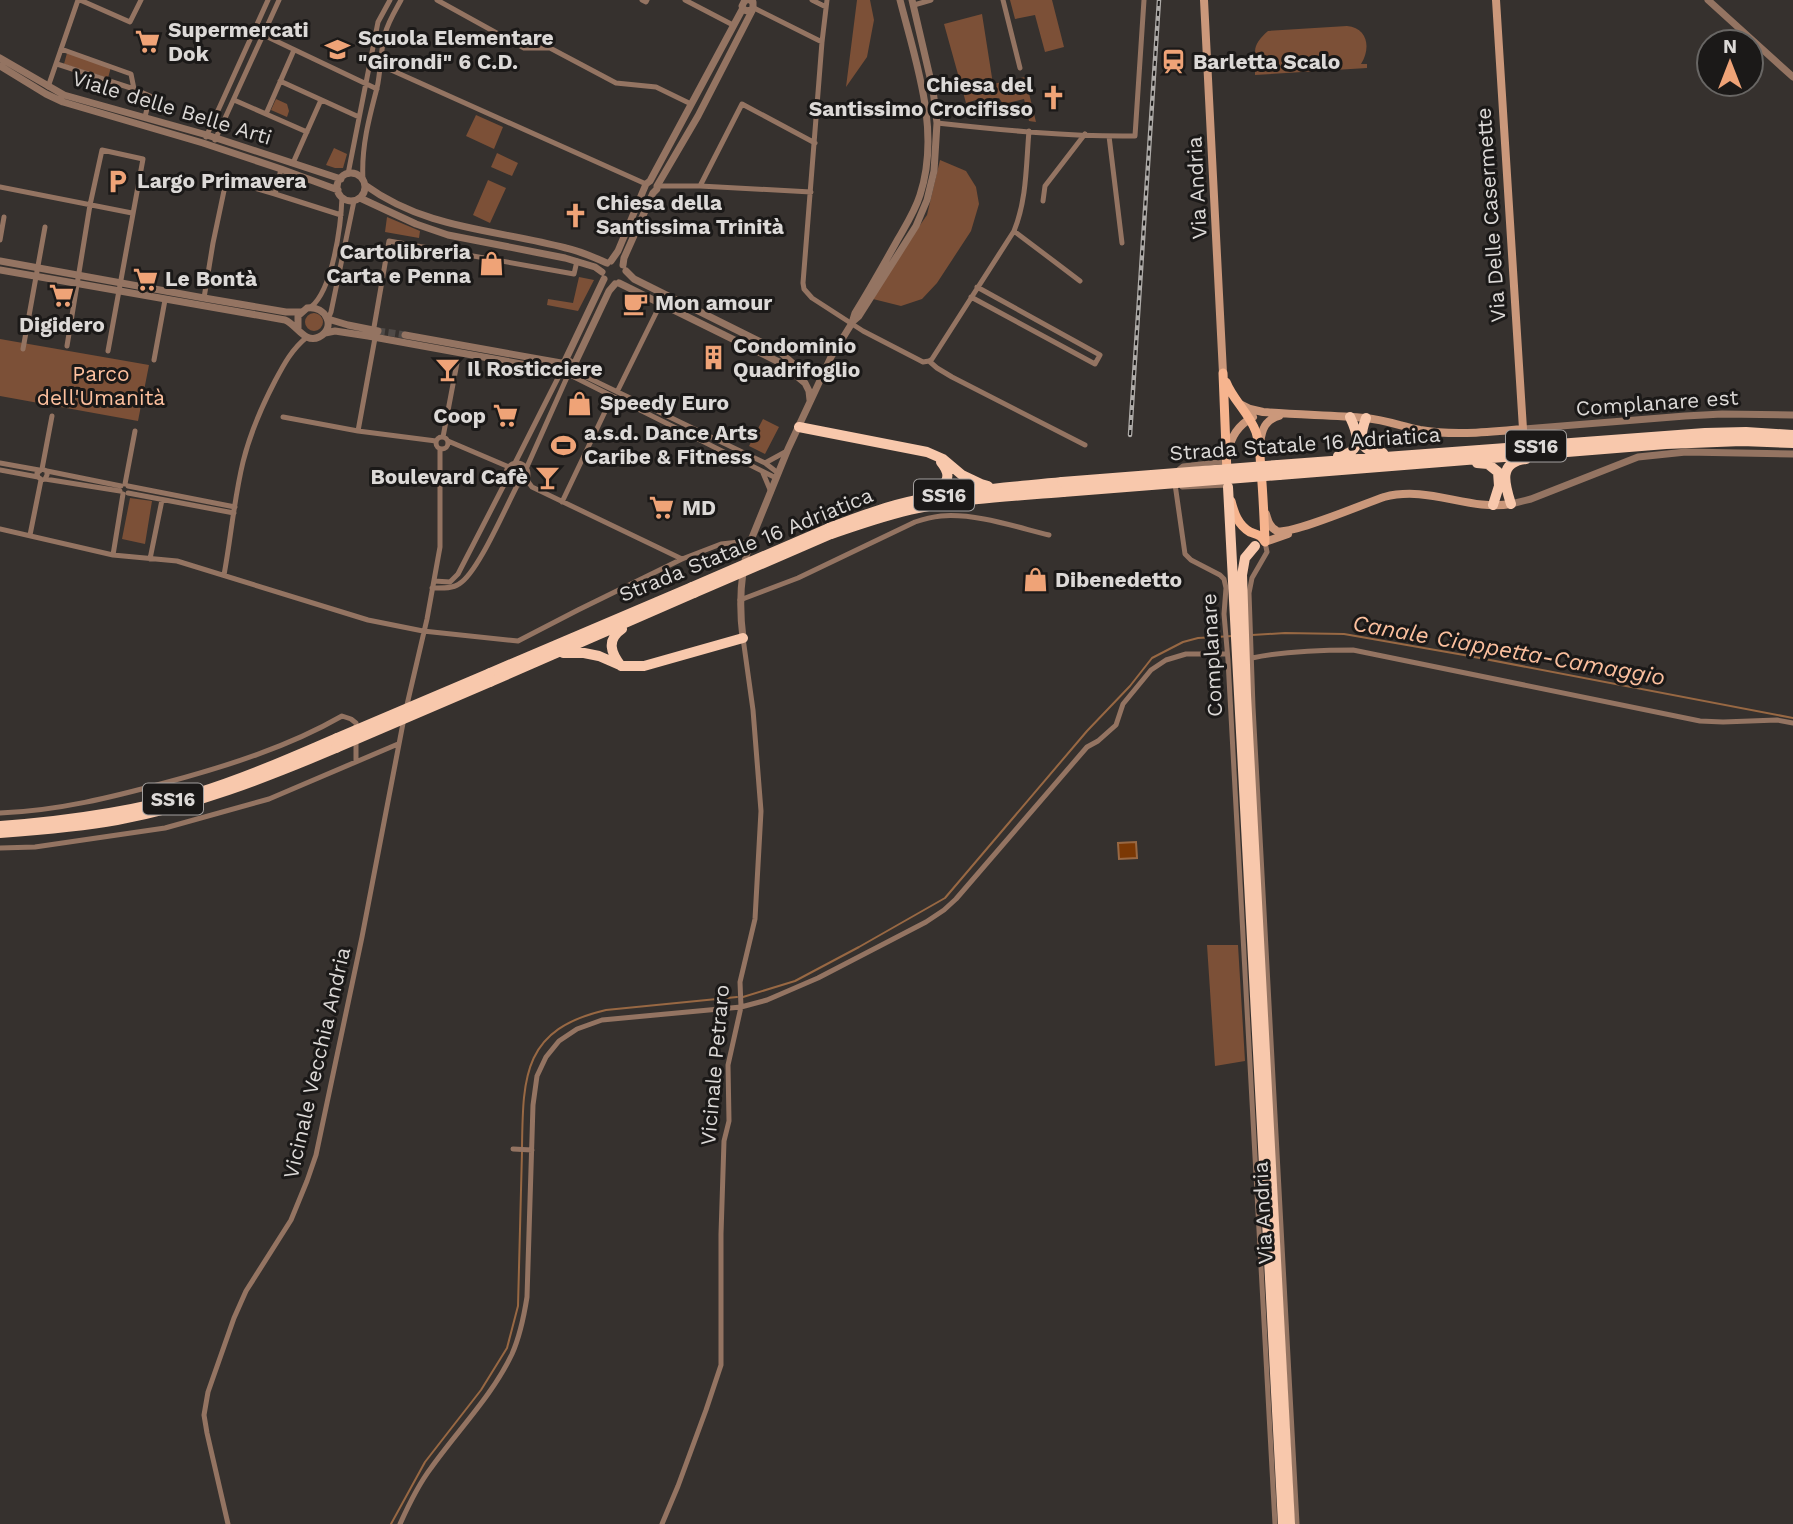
<svg xmlns="http://www.w3.org/2000/svg" width="1793" height="1524" font-family="'Work Sans',sans-serif">
<style>
.green{fill:#7c5037}
.water{fill:#7b3804;stroke:#986843;stroke-width:2}
.lines{fill:none;stroke-linecap:round;stroke-linejoin:round}
.stream{stroke:#986843;stroke-width:2}
.tertiary-tunnel{stroke:#4f4a47;stroke-width:7;stroke-dasharray:7 3.5;stroke-linecap:butt}
.minor{stroke:#947462;stroke-width:5}
.tertiary{stroke:#947462;stroke-width:7}
.secondary{stroke:#cb987b;stroke-width:8}
.primary{stroke:#f6b48e;stroke-width:9}
.trunk{stroke:#f8c8ac;stroke-width:10}
.rail-casing{stroke:#adaaa7;stroke-width:4.5}
.rail{stroke:#1b1918;stroke-width:2;stroke-dasharray:5;stroke-linecap:butt}
.trunk-bridge{stroke:#f8c8ac;stroke-width:10}
.labels{text-anchor:middle;stroke-width:6;stroke-linejoin:round;paint-order:stroke}
.shield{fill:#1b1918;stroke:#a29f9e;stroke-width:2}
.shield-label{font-size:19px;font-weight:bold;fill:#dcd9d7}
.poi-label{font-size:21px;font-weight:bold;fill:#dcd9d7;stroke:#1b1918;text-anchor:start}
.street-label{font-size:21px;fill:#dcd9d7;stroke:#1b1918}
.park-label{font-size:21px;fill:#fdc09e;stroke:#1b1918}
.water-label{font-size:23px;font-style:italic;fill:#fbbf9d;stroke:#1b1918}
</style>
<rect width="100%" height="100%" fill="#36312e"/>
<path class="green" d="M857,0H870L874,20L867,57L846,87Z
M1010,0H1052L1064,47L1045,52L1035,15L1015,19Z
M982,14L993,84L1025,77L1036,122L1029,121L1024,99L1003,104L999,98L977,102L976,100L966,103L944,24Z
M1347,26C1368,28 1371,48 1361,64H1367V68L1255,75V70L1263,69C1250,53 1254,43 1268,31Z
M67,53L111,67L108,78L64,64Z
M276,99L287,104L289,111L287,117L271,110Z
M476,115L503,127L494,149L466,136Z
M334,148L347,154L343,168H335L326,165Z
M497,153L518,163L512,176L491,167Z
M940,160L966,171L976,187L979,204L971,231L937,283L922,299L901,306L873,299L898,257L927,215Z
M488,180L506,188L490,223L473,215Z
M387,217L420,231L419,238L385,232Z
M579,277L594,280L578,311L547,305L548,299L573,303Z
M305 322a9 9 0 1 1 18 0a9 9 0 1 1-18 0Z
M0,339L149,365L138,421L0,396Z
M763,419L779,427L765,454L749,446Z
M130,498L152,501L145,544L122,539Z
M1207,945H1238L1245,1061L1215,1066Z"/>
<path class="water" d="M1136,842L1137,858L1119,859L1118,843Z"/>
<g class="lines">
<path class="stream" d="M1252,635L1285,633L1344,634L1464,655L1793,718
M743,997L795,981L859,947L945,898L1087,731L1130,686L1152,658L1183,642L1198,638L1233,636
M522,1147C523,1074 524,1029 606,1010L737,997
M391,1524L425,1462L481,1390L507,1348L518,1306L522,1152"/>
<path class="tertiary-tunnel" d="M378,331L405,335"/>
<path class="minor" d="M80,0L130,22L141,0
M437,0L524,48H550L616,83L656,87L691,104
M642,0L646,2L647,0
M685,0L733,25
M812,0L826,7
M827,0L822,42L803,283L804,289L812,298L863,331L923,362L929,361L932,359L1014,231C1027,199 1026,165 1029,131
M1003,0L1020,68
M914,5L931,0
M754,8L822,42
M255,31L377,89
M61,49L131,74L134,89L150,96L145,117
M57,64L134,89
M380,65L646,184
M280,81L359,117
M48,87L78,0
M234,100L307,132
M266,114L294,50
M937,123C1001,130 1071,137 1135,136L1144,0
M1109,136L1122,243
M206,137L268,0
M215,140L279,0
M293,163L321,100
M281,169L275,194L341,215
M348,174L378,22L390,0
M363,180C361,148 369,118 377,88C381,71 380,52 385,34C388,22 395,11 401,0
M237,183L275,194
M657,186H700L811,192
M700,186L742,104L815,143
M0,187L132,213
M1043,201L1045,186L1085,134
M1014,231L1080,281
M0,240L4,217
M971,297L1095,364L1100,355L977,287
M204,298L213,243L225,186
M311,307C333,289 341,225 342,197
M328,319L331,312L354,201
M373,333L389,241L574,274L577,261
M67,346L90,205L102,150L143,159L108,351
M23,349L45,227
M154,360L165,300
M929,361L937,368L952,377L1085,445
M574,371L765,463L778,473
M570,375L776,478
M617,392L661,303
M283,417L358,431L436,441
M358,431L375,338
M436 443a6 6 0 1 1 12 0a6 6 0 1 1-12 0Z
M443,437L457,363
M448,441L509,467
M0,463L39,470
M515,463L561,372
M765,463L787,451
M506 474a11 11 0 1 1 22 0a11 11 0 1 1-22 0Z
M42,469L47,471V475L45,479L42,480L38,477L37,473L42,469L52,416
M526,469L568,375
M0,470L38,477
M47,471L121,486
M1177,471L1183,466L1227,461
M763,473L771,492
M45,479L120,491
M526,479L532,487L682,559
M125,484L135,431
M1175,484L1185,554L1191,560L1220,575L1224,579L1226,588L1224,614L1228,660L1275,1524
M128,486L235,507
M1182,487L1228,485
M128,493L234,513
M562,502L612,397
M0,529L113,555L177,561L368,620L423,631L518,641L578,610L682,559L721,544L739,542L749,543
M30,535L41,480
M1265,542L1267,552L1252,578L1249,593L1253,707L1297,1524
M113,555L123,494
M150,559L162,500
M224,575C231,537 234,499 243,462C250,433 262,406 275,381C284,364 292,349 307,337
M434,581L450,582L458,574L507,479
M432,588C441,588 452,589 459,584C478,573 506,506 518,484
M740,600L798,578L915,522C924,519 932,517 941,516C975,513 1016,527 1049,535
M1252,658C1285,651 1319,650 1353,650L1700,721L1723,722L1777,720L1793,723
M406,709L427,619L440,547V449
M0,813C57,811 113,797 168,782C227,766 288,747 342,716L351,719L356,723V761
M0,848L35,847L165,828L269,799L398,744
M513,1149L532,1150
M228,1524L207,1433L204,1415L208,1392L234,1318L246,1291L291,1220L307,1181L316,1155L362,937L404,718
M400,1524C409,1504 418,1485 431,1468C458,1430 492,1396 512,1354C520,1336 524,1316 527,1297L533,1105L537,1076L546,1057L559,1041L577,1029L602,1020L741,1007L767,1000L818,978L926,922L944,910L956,899L1087,747L1098,741L1116,725L1123,704L1151,670L1166,660L1186,654H1227
M662,1524L678,1486L706,1410L721,1365V1234L724,1141L729,1121L728,1065L741,1007L740,982L755,919L761,811L753,710L743,638"/>
<path class="tertiary" d="M746,0L744,2L742,6L744,10L748,11L753,9V2L750,0
M1708,0L1793,77
M0,58L64,95L207,135L341,179
M0,66L46,94L63,102L203,143L281,169L338,190
M337 187a14 14 0 1 1 28 0a14 14 0 1 1-28 0Z
M365,185C427,230 495,229 566,248C580,251 593,257 607,263
M360,198L416,224L448,235L565,258L595,267L602,272
M0,261L204,298L286,312H301
M611,261L618,251L646,184L650,181L743,8
M623,265L624,258L653,193L657,189V186L698,116L753,9
M0,270L285,320C297,325 305,344 319,337C337,328 326,305 307,308L298,316V329
M626,271L634,279L779,351L798,368L811,374
M619,283L781,363L805,383L809,391L810,400
M328,319L348,325L378,331
M852,322L859,316L916,226L927,200L934,171L937,123L933,90L912,0
M325,333L335,331L368,336L560,371
M405,335L561,363
M560 368a7 7 0 1 1 14 0a7 7 0 1 1-14 0Z
M565,361L604,279
M574,365L609,291L615,284
M1523,429L1685,416L1722,414L1793,415
M1511,504L1531,499L1638,457L1686,452L1793,454
M743,638C739,607 740,575 749,545L788,449L831,357L852,323L855,313C870,289 884,264 898,239C906,225 915,211 920,195C941,131 916,63 900,0"/>
<path class="secondary" d="M1204,0L1223,373
M1240,404L1250,409L1263,412C1297,415 1332,415 1366,418C1385,420 1401,426 1420,430C1454,436 1489,432 1523,429L1496,0
M1260,443C1262,429 1265,420 1279,416
M1227,453C1232,436 1237,426 1253,417
M1266,514C1268,521 1270,528 1277,531C1291,535 1366,503 1384,497C1429,485 1468,511 1511,504
M1265,542L1288,534"/>
<path class="primary" d="M1223,373L1227,473
M1226,382C1233,400 1249,413 1256,432C1260,444 1260,457 1261,470C1263,493 1264,516 1265,540
M1231,501C1234,513 1238,525 1250,532C1258,535 1261,535 1265,542"/>
<path class="trunk" d="M1366,418C1359,437 1358,453 1383,453
M799,427L927,452L943,459L962,475L981,484L988,486
M1338,456C1363,452 1359,436 1350,417
M1477,463L1488,464L1498,472L1499,486L1493,505
M1278,465L1705,433L1746,432L1793,435
M1279,475L1666,444L1742,441L1793,443
M1228,487L1283,1524
M929,494C944,486 955,479 941,462
M1511,504C1505,485 1497,462 1526,459
M829,528C858,517 887,506 917,500C965,490 1014,487 1062,482
M831,534C860,524 888,514 918,508C966,498 1015,496 1063,492
M1255,546L1245,558L1242,575L1246,695L1290,1524
M563,653H584L599,656L622,666H644L743,638
M621,666C611,653 606,640 622,629
M490,673L692,587
M490,682L694,593
M0,826C66,821 133,812 197,793C245,778 291,758 337,738
M0,833C39,830 78,827 117,820C193,806 265,778 336,748"/>
<defs>
<path id="rail" d="M1130,435L1159,0"/>
</defs>
<use href="#rail" class="rail-casing"/>
<use href="#rail" class="rail"/>
<path class="trunk-bridge" d="M1062,482L1278,465
M1063,492L1279,475
M692,587L829,528
M694,593L831,534
M337,738L490,673
M336,748L490,682"/>
</g>
<defs>
<symbol id="supermarket-bare" viewBox="-9 -9 18 18"><path d="M-6-5.5h2.5l.6 2H6L4.5 2H-2.5L-4.4-4H-6ZM-1.5 3.2a1.3 1.3 0 1 0 .1 0ZM3 3.2a1.3 1.3 0 1 0 .1 0Z" fill="#efa377" stroke="#1b1918" stroke-width="2.5" paint-order="stroke"/></symbol>
<symbol id="school-bare" viewBox="-9 -9 18 18"><path d="M0-5L7-2L0 1L-7-2ZM-4 1L0 2.5L4 1V4Q0 6-4 4Z" fill="#efa377" stroke="#1b1918" stroke-width="2.5" paint-order="stroke"/></symbol>
<symbol id="station-bare" viewBox="-9 -9 18 18"><path d="M-3-6H3Q5-6 5-4V2Q5 4 3 4L4.5 6H3L1.5 4h-3L-3 6H-4.5L-3 4Q-5 4-5 2V-4Q-5-6-3-6ZM-3.5-4v3h7v-3ZM-3.5 1v1.5H-2V1ZM2 1v1.5H3.5V1Z" fill="#efa377" stroke="#1b1918" stroke-width="2.5" paint-order="stroke"/></symbol>
<symbol id="church-bare" viewBox="-9 -9 18 18"><path d="M-1.2-6h2.4v3.5h3.3v2.4h-3.3V6h-2.4V-.1h-3.3v-2.4h3.3Z" fill="#efa377" stroke="#1b1918" stroke-width="2.5" paint-order="stroke"/></symbol>
<symbol id="parking-bare" viewBox="-9 -9 18 18"><path d="M-3.5-5.5H1a3.5 3.5 0 0 1 0 7H-1V5.5H-3.5ZM-1-3.4V-.6H.8a1.4 1.4 0 0 0 0-2.8Z" fill="#efa377" stroke="#1b1918" stroke-width="2.5" paint-order="stroke"/></symbol>
<symbol id="shop-bare" viewBox="-9 -9 18 18"><path d="M-5-2.5h2.3a2.7 3.5 0 0 1 5.4 0H5L5.5 6h-11ZM-1.5-2.5h3a1.5 2.3 0 0 0-3 0Z" fill="#efa377" stroke="#1b1918" stroke-width="2.5" paint-order="stroke"/></symbol>
<symbol id="cafe-bare" viewBox="-9 -9 18 18"><path d="M-5.5-4.5H6V0H3Q3 3.5 0 3.5H-2.5Q-5.5 3.5-5.5 0ZM3-3.2v2h1.7v-2ZM-6 4.5H4V6H-6Z" fill="#efa377" stroke="#1b1918" stroke-width="2.5" paint-order="stroke"/></symbol>
<symbol id="building-bare" viewBox="-9 -9 18 18"><path d="M-4-6H4V6H1V3H-1V6H-4ZM-2.5-4.3h1.7v1.8h-1.7ZM.8-4.3h1.7v1.8H.8ZM-2.5-1h1.7V.8h-1.7ZM.8-1h1.7V.8H.8Z" fill="#efa377" stroke="#1b1918" stroke-width="2.5" paint-order="stroke"/></symbol>
<symbol id="bar-bare" viewBox="-9 -9 18 18"><path d="M-6-5H6L.8 .8V4.5H3.5V6h-7V4.5H-.8V.8Z" fill="#efa377" stroke="#1b1918" stroke-width="2.5" paint-order="stroke"/></symbol>
<symbol id="stadium-bare" viewBox="-9 -9 18 18"><path d="M0-5a6.5 5 0 1 0 0 10a6.5 5 0 1 0 0-10ZM-3.5-1.8h7v3.6h-7Z" fill="#efa377" stroke="#1b1918" stroke-width="2.5" paint-order="stroke"/></symbol>
</defs>
<g fill-rule="evenodd">
<use href="#supermarket-bare" x="130" y="24" width="35" height="35"/>
<use href="#school-bare" x="320" y="32" width="35" height="35"/>
<use href="#station-bare" x="1156" y="44" width="35" height="35"/>
<use href="#church-bare" x="1036" y="80" width="35" height="35"/>
<use href="#parking-bare" x="100" y="164" width="35" height="35"/>
<use href="#church-bare" x="558" y="198" width="35" height="35"/>
<use href="#shop-bare" x="474" y="246" width="35" height="35"/>
<use href="#supermarket-bare" x="128" y="262" width="35" height="35"/>
<use href="#supermarket-bare" x="44" y="278" width="35" height="35"/>
<use href="#cafe-bare" x="618" y="286" width="35" height="35"/>
<use href="#building-bare" x="696" y="340" width="35" height="35"/>
<use href="#bar-bare" x="430" y="352" width="35" height="35"/>
<use href="#shop-bare" x="562" y="386" width="35" height="35"/>
<use href="#supermarket-bare" x="488" y="398" width="35" height="35"/>
<use href="#stadium-bare" x="546" y="428" width="35" height="35"/>
<use href="#bar-bare" x="530" y="460" width="35" height="35"/>
<use href="#supermarket-bare" x="644" y="490" width="35" height="35"/>
<use href="#shop-bare" x="1018" y="562" width="35" height="35"/>
</g>
<g class="labels">
<g class="shield">
<rect x="1506" y="430.5" width="60" height="31" rx="5"/>
<rect x="914" y="479.5" width="60" height="31" rx="5"/>
<rect x="143" y="783.5" width="60" height="31" rx="5"/>
</g>
<g class="shield-label">
<text x="1536" y="453">SS16</text>
<text x="944" y="502">SS16</text>
<text x="173" y="806">SS16</text>
</g>
<g class="poi-label">
<text x="168" y="37">Supermercati<tspan x="168" dy="24">Dok</tspan></text>
<text x="358" y="45">Scuola Elementare<tspan x="358" dy="24">"Girondi" 6 C.D.</tspan></text>
<text x="1193" y="69">Barletta Scalo</text>
<text x="1033" y="92" text-anchor="end">Chiesa del<tspan x="1033" dy="24">Santissimo Crocifisso</tspan></text>
<text x="137" y="188">Largo Primavera</text>
<text x="596" y="210">Chiesa della<tspan x="596" dy="24">Santissima Trinità</tspan></text>
<text x="471" y="259" text-anchor="end">Cartolibreria<tspan x="471" dy="24">Carta e Penna</tspan></text>
<text x="165" y="286">Le Bontà</text>
<text x="655" y="310">Mon amour</text>
<text x="62" y="332" text-anchor="middle">Digidero</text>
<text x="733" y="353">Condominio<tspan x="733" dy="24">Quadrifoglio</tspan></text>
<text x="467" y="376">Il Rosticciere</text>
<text x="600" y="410">Speedy Euro</text>
<text x="486" y="423" text-anchor="end">Coop</text>
<text x="584" y="440">a.s.d. Dance Arts<tspan x="584" dy="24">Caribe &amp; Fitness</tspan></text>
<text x="528" y="484" text-anchor="end">Boulevard Cafè</text>
<text x="682" y="515">MD</text>
<text x="1055" y="587">Dibenedetto</text>
</g>
<g class="street-label">
<text transform="translate(172 108) rotate(17)" y="7">Viale delle Belle Arti</text>
<text transform="translate(1197 188) rotate(-93)" y="7">Via Andria</text>
<text transform="translate(1491 215) rotate(-94)" y="7">Via Delle Casermette</text>
<text transform="translate(1657 403) rotate(-4)" y="7">Complanare est</text>
<text transform="translate(1305 444) rotate(-4)" y="7">Strada Statale 16 Adriatica</text>
<text transform="translate(746 545) rotate(-22)" y="7">Strada Statale 16 Adriatica</text>
<text transform="translate(1212 655) rotate(-93)" y="7">Complanare</text>
<text transform="translate(317 1063) rotate(-77)" y="7">Vicinale Vecchia Andria</text>
<text transform="translate(715 1065) rotate(-85)" y="7">Vicinale Petraro</text>
<text transform="translate(1263 1213) rotate(-93)" y="7">Via Andria</text>
</g>
<g class="park-label">
<text x="101" y="381">Parco<tspan x="101" dy="24">dell'Umanità</tspan></text>
</g>
<g class="water-label">
<text transform="translate(1509 650) rotate(10)" y="8">Canale Ciappetta-Camaggio</text>
</g>
</g>
<g transform="translate(1730 63)"><circle r="33" fill="#1b1918" stroke="#686664" stroke-width="2"/>
<path d="M0-5L12 26L0 18L-12 26Z" fill="#efa377"/>
<text y="-10" font-size="19" font-weight="bold" text-anchor="middle" fill="#dcd9d7">N</text>
</g>
</svg>
